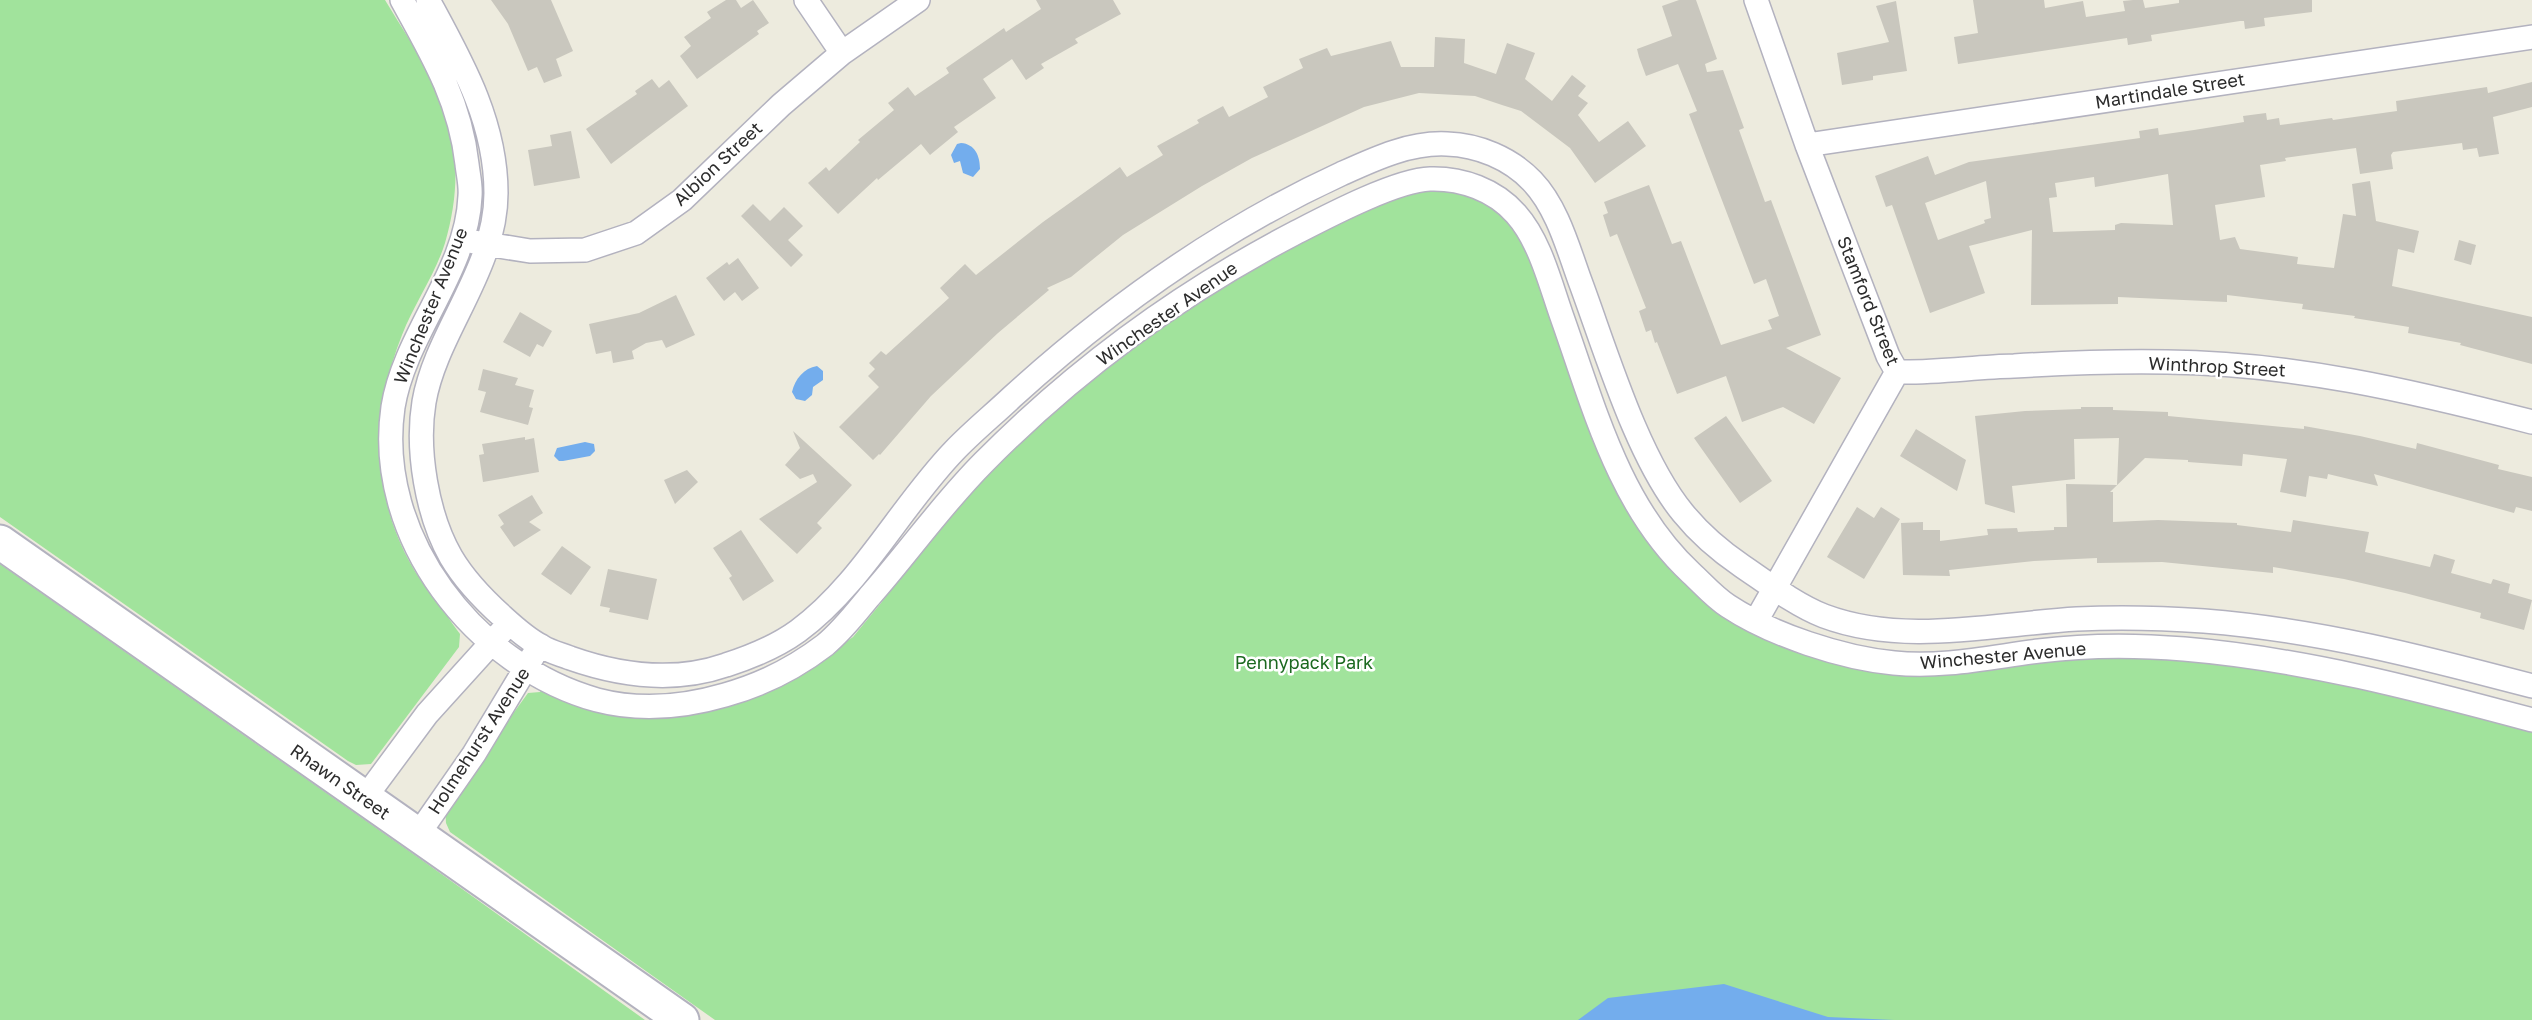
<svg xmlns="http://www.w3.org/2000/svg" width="2532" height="1020" font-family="'Golos Text',sans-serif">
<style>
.green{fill:#a1e39c}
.water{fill:#73aded}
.building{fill:#c9c7be;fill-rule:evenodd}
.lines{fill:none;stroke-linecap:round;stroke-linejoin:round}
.street-casing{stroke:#b3b2bf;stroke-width:26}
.secondary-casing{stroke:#b3b2bf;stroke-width:37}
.street{stroke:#fff;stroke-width:23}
.secondary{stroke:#fff;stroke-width:33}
.labels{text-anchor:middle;stroke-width:5;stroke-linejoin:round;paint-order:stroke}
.street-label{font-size:18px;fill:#2c2c2c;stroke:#fff}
.park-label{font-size:18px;fill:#1b691f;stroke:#fff}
</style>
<rect width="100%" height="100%" fill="#edebde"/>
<path class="green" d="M0,0H385C415,50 451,98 455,159C457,187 453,216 445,243C435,275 414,304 402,335C372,410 371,495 412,566C420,581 430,592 440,605C445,612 450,621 457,630L460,634L459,647L371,764L356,765L348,761L0,517Z
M1422,185L1488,200L1520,234L1566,362L1655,549L1821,657L2148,656L2284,669L2532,729V1020H715L450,832L446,823L445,807L528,693L540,692L542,689L550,695L617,712L686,714L762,695L781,687L853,637L881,603L930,538L1007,451L1135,341L1270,254Z
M0,564L419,858L645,1020H0Z"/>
<path class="water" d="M961,143C975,144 980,156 980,169L973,177L963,173L960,161L954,163L951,155L957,144Z
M817,366L823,371V380L813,387L812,395L805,401L796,399L792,392C795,379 804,368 817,366Z
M585,442L594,444L595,451L590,456L563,461H559L554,456L557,448Z
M1724,984L1828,1017L1894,1020H1578L1608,998Z"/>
<path class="building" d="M491,0H551L573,51L556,59L562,76L544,83L537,67L528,71L508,24Z
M726,0H736L741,8L753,0L769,23L757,31L759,34L697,79L680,56L691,46L684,37L711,18L707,12Z
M1036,0H1113L1121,14L1075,39L1078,43L1041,64L1044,68L1026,80L1012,59L983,79L996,98L954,127L958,132L930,155L921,144L878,180L877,178L838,214L808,183L826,167L829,171L860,142L858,140L894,110L888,103L908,87L915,96L949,73L946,68L959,59L1004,28L1006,32L1041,9Z
M1679,0H1696L1717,59L1705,64L1707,72L1723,70L1744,128L1739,130L1765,202L1771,200L1821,335L1786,348L1841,378L1814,424L1783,407L1742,422L1726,376L1677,394L1657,342L1655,343L1651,330L1646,332L1639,311L1646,308L1617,234L1610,237L1603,215L1608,213L1604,202L1649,185L1672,244L1681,241L1721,345L1772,329L1768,320L1779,316L1766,279L1754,284L1689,114L1697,111L1678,64L1646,76L1639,57L1637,49L1672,36L1662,6Z
M1973,0H2044L2045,8L2083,1L2086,17L2125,11L2123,1L2133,0H2143L2145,8L2179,3V0H2312V12L2264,18L2265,26L2245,29L2244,21H2240L2151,35L2152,41L2128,45L2127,38L1958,64L1954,37L1978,33Z
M1896,1L1907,71L1873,76V80L1842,85L1837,53L1889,42L1876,6Z
M1435,37L1465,39L1464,63L1496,74L1507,43L1535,53L1525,79L1552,101L1572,75L1586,86L1578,96L1588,103L1578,115L1599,142L1628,121L1646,146L1595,183L1570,148L1521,111L1502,105L1475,96L1419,93L1364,107L1252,158L1202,186L1123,235L1071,277L1047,288L1049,290L998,333L931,396L880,455L879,454L873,460L839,427L879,387L868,376L875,369L869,363L881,351L886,355L949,298L940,288L965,264L976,275L1043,222L1120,167L1127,177L1163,155L1157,146L1199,123L1197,120L1223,106L1229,117L1268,97L1263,87L1303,68L1299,59L1327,48L1331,56L1391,41L1401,67H1434Z
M652,79L659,88L669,80L688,106L611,164L586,129L637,94L635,91Z
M2532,82V107L2493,117L2499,154L2479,157L2477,148L2463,150L2462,143L2393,152L2391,155L2393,169L2360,174L2356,148L2285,158L2286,161L2260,165L2265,197L2215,205L2220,240L2235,237L2240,249L2298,257L2297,264L2334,268L2343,214L2356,216L2352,184L2370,181L2376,221L2419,231L2414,253L2398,249L2392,286L2532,317V364L2460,345L2461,343L2408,333L2409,327L2354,318L2355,316L2302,309L2303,304L2227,295V302L2118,297V304L2031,305L2032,230L1969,246L1985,293L1930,313L1892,205L1886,207L1875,176L1928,156L1935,175L1969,162L2140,138L2139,131L2158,128L2159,135L2194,130L2244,122L2243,116L2266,113L2267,120L2279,118L2280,125L2332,118L2333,120L2397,111L2396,101L2487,87L2488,93ZM2168,174L2173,225L2121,223L2115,225V230L2053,232L2049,198L2057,197L2055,183L2094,177L2095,187ZM1986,181L1991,218L1984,220L1985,223L1938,240L1925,203Z
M571,131L580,178L534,186L528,150L552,146L550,135Z
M753,204L770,221L784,207L803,226L788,240L803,255L791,267L741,216Z
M2459,240L2476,245L2471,265L2454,260Z
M738,258L759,288L742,301L735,292L724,301L706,278L727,262L729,265Z
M676,295L695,335L666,348L662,340L646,343L632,351L634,359L613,363L611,351L596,354L589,324L639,313Z
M520,312L552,331L543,347L537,344L530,357L503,342Z
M483,369L518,378L515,385L534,390L529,407L533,408L528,425L480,412L486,392L478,390Z
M2081,407H2113V410L2168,412V416L2304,429V426L2360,436L2416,449L2417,443L2499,465L2498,469L2532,477V511L2516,507L2514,513L2374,474L2378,486L2328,474L2327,479L2309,476L2306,497L2280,492L2287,459L2243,454L2242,466L2188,462V460L2145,458L2110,492H2113V522L2158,520L2237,523V525L2291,532L2293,520L2369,532L2365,552L2430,567L2434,554L2455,560L2451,573L2491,584L2493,579L2510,584L2508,593L2532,600L2524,630L2480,618L2481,613L2405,593L2344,579L2273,567V573L2162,562L2097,563V558L2034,561L1949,570L1950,576L1903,575L1901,523L1923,522V530H1940V541L1988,535L1987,529L2017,528L2018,532L2054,530V527H2067L2066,484L2117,485L2119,438L2074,439L2075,479L2012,486L2015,513L1985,504L1975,416L2025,411L2081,409Z
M1726,416L1772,481L1740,503L1694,438Z
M1916,429L1966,460L1957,491L1900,456Z
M793,431L852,485L817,523L822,528L797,554L759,519L817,482L813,474L800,479L785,465L800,448Z
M525,437V440L534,438L539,472L483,482L479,455L484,454L482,444Z
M687,470L698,482L675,504L664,480Z
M532,495L543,513L529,522L541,530L514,547L500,527L504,524L498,515Z
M1857,507L1874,518L1881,507L1900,519L1864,579L1827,557Z
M741,530L774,581L743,601L729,578L732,576L713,548Z
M562,546L591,567L571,595L541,574Z
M608,569L657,579L648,620L609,612L610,608L600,606Z"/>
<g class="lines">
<defs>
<path id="street" d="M402,0C432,54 460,101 467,164C468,174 471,185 470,196C467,272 405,333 393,407C374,537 475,666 597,700C639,711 684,707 725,695C761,685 795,668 825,645C842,631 855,614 869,597C908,553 942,504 984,462C1075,370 1180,293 1295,233C1326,217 1396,180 1430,179C1462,178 1495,190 1516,214C1540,241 1550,283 1562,317C1594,407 1619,506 1691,573C1703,584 1714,597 1728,606C1772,635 1842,658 1894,663C1943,668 1991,657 2039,651C2086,645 2137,645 2184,649C2303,659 2417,689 2532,720
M428,0C461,61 496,121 496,193C496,270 436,332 424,402C416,450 427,515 451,557C464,579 484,600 503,617C514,627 527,639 541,646C550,652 560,654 570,658C621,676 674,683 726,665C751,657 776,647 798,631C861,585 900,507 954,451C972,432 993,415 1012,397C1111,307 1219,230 1341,174C1374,159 1410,142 1447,144C1478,145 1510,158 1532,181C1557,207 1568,248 1580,281C1606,351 1637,457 1683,513C1700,534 1720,551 1742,566C1767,583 1796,605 1824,616C1904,646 1994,624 2077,619C2119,617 2162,618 2204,621C2318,630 2422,657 2532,686
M806,0L842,53
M1756,0L1807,145L1888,356L1897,372
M1807,145L2532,37
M474,242L530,251L585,250L636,233L682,200L781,105L842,53L918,0
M1897,372C1936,373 1975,367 2014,366C2065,363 2116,361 2167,362C2292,363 2412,391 2532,422
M1756,621L1897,372
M364,799L427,714L503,630
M417,836L474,754L533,656"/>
<path id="secondary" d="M0,542L682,1020"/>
</defs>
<use href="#street" class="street-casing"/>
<use href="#secondary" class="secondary-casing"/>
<use href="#street" class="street"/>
<use href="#secondary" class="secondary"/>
</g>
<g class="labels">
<g class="street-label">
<text transform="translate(2170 91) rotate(-9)" y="6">Martindale Street</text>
<text transform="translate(718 164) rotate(-43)" y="6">Albion Street</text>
<text transform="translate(1868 301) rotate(68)" y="6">Stamford Street</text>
<text transform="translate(431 306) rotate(-68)" y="6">Winchester Avenue</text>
<text transform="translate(1167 314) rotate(-35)" y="6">Winchester Avenue</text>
<text transform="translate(2217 367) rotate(3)" y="6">Winthrop Street</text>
<text transform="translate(2003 656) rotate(-5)" y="6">Winchester Avenue</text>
<text transform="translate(479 741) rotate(-57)" y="6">Holmehurst Avenue</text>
<text transform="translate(340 782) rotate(35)" y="6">Rhawn Street</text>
</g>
<g class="park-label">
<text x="1304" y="669">Pennypack Park</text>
</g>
</g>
</svg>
